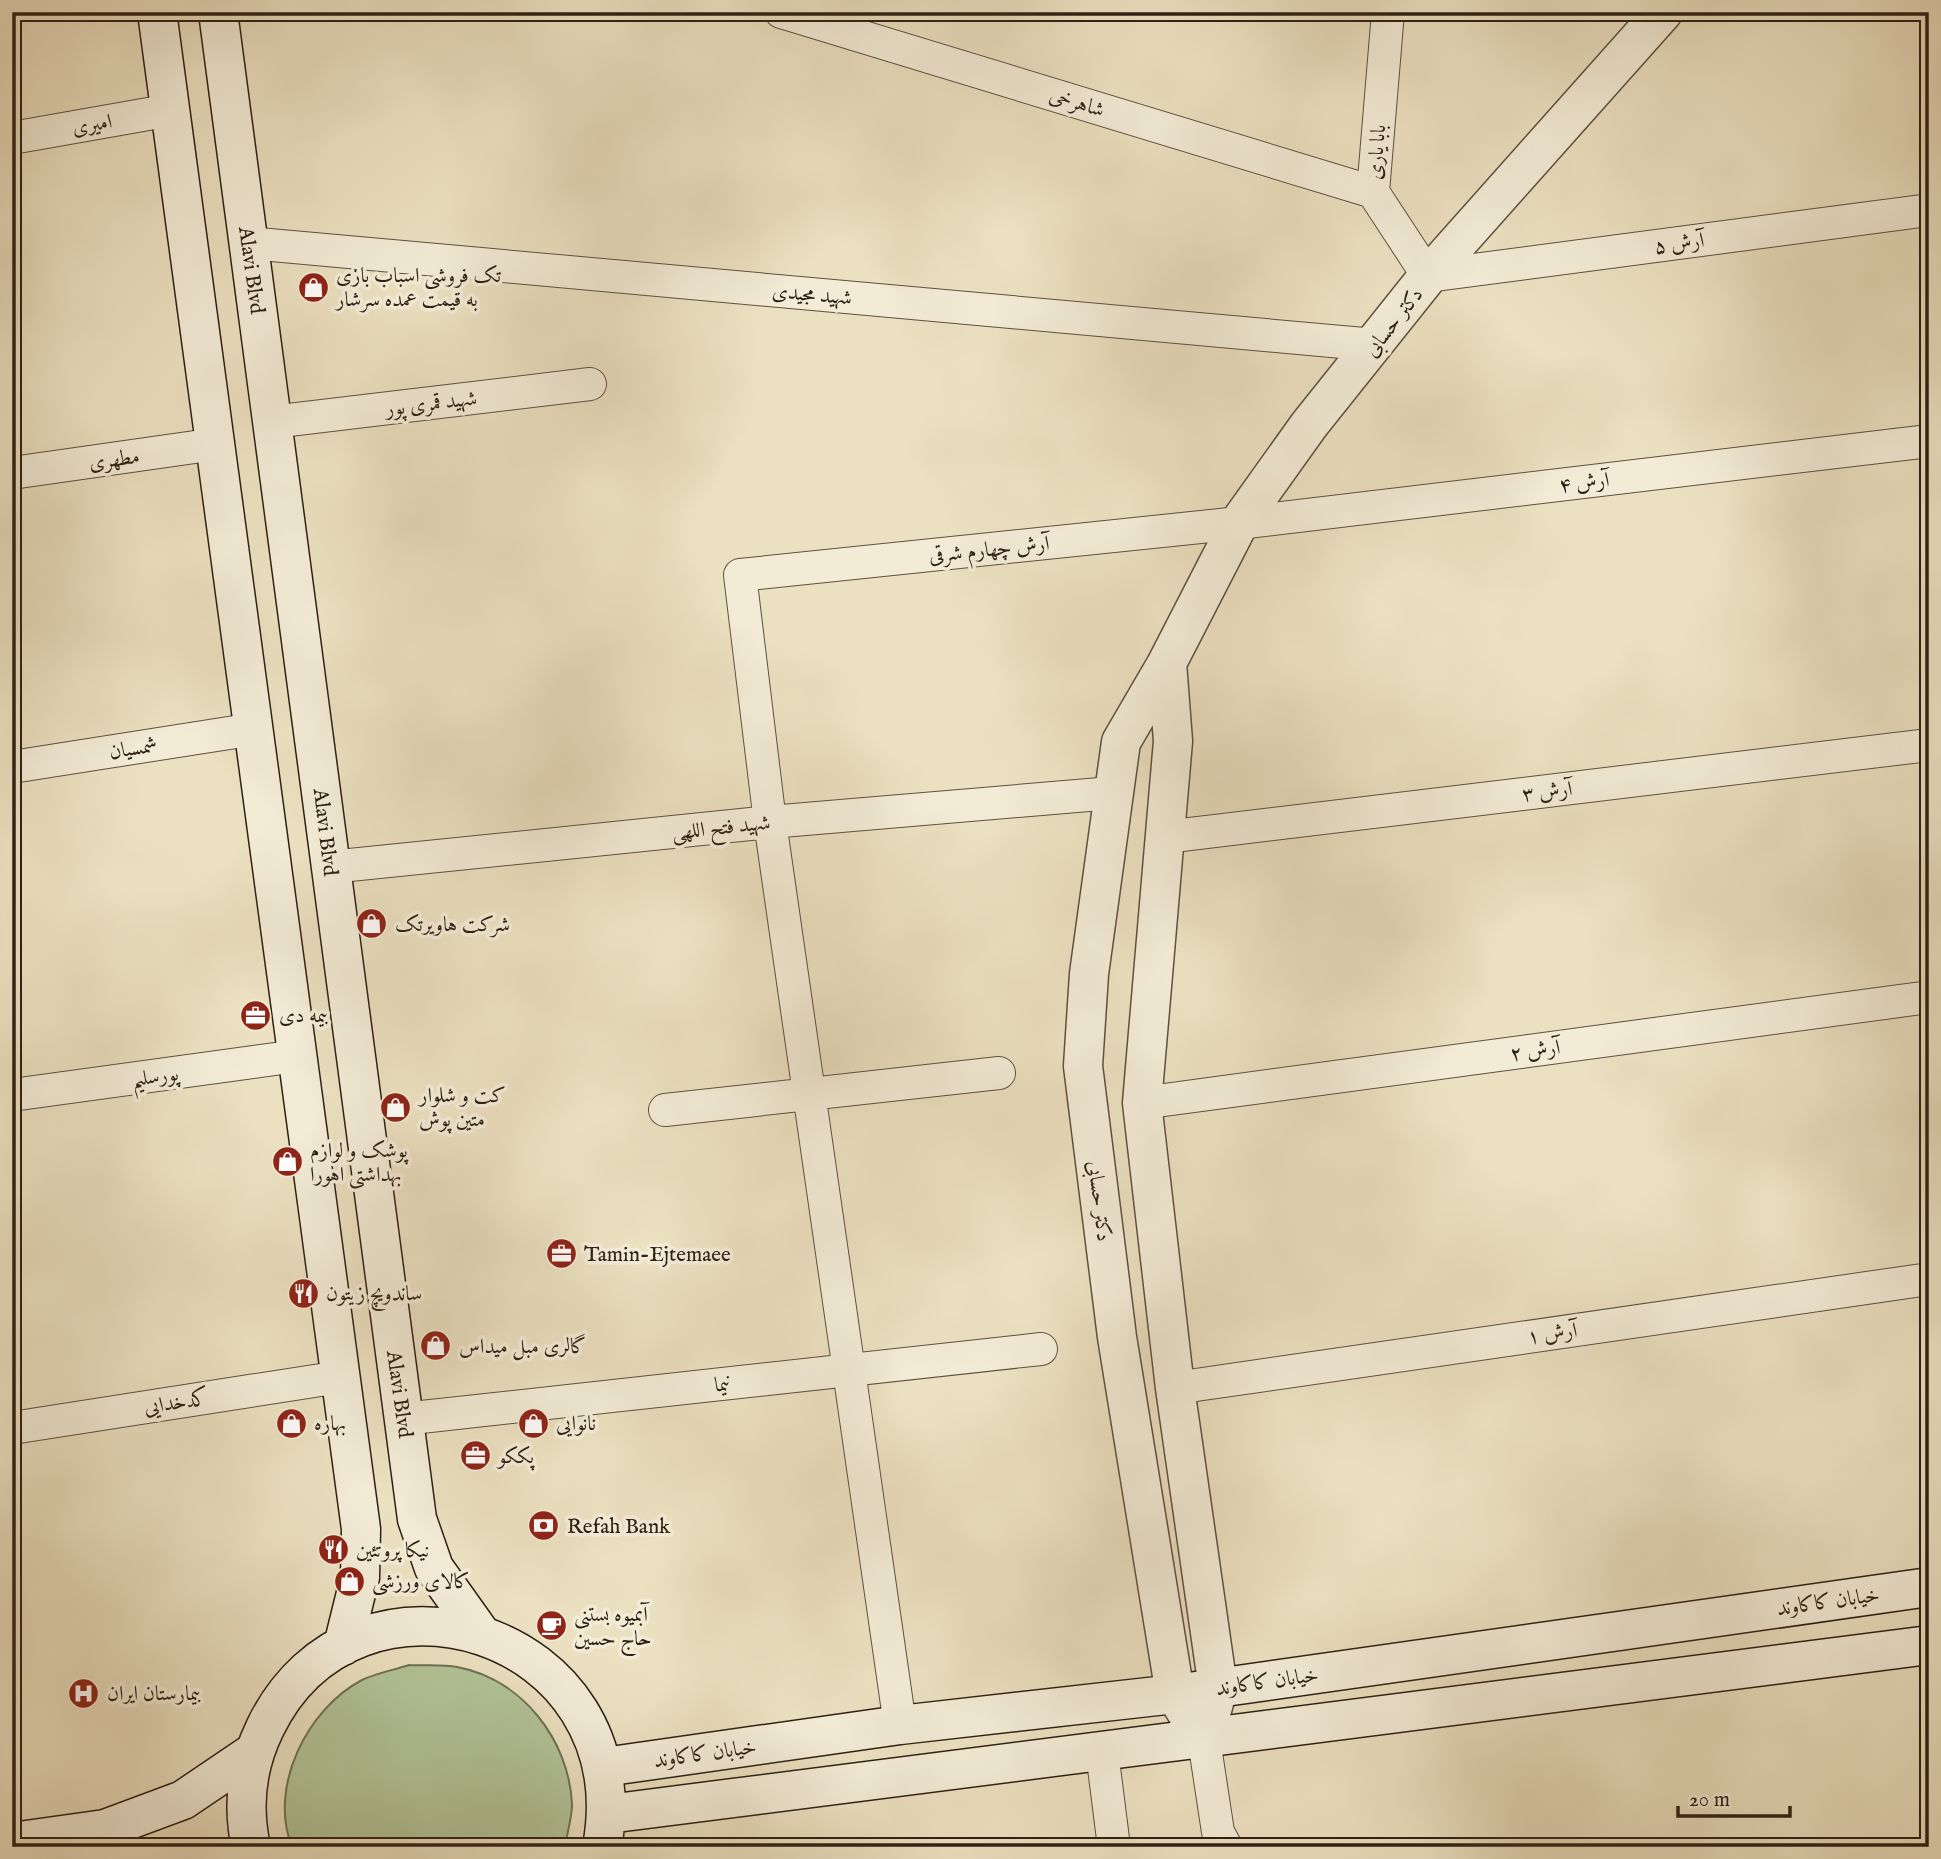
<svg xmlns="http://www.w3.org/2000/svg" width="1941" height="1859" font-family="'IM FELL English',Amiri,serif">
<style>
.green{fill:#b1c397;stroke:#707256;stroke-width:2}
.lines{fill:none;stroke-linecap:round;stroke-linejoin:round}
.minor-casing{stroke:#5e5040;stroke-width:34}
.tertiary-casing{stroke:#5e5040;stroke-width:41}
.secondary-casing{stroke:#2f2015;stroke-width:41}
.minor{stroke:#f2ebd6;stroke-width:32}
.tertiary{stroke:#f2ebd6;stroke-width:38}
.secondary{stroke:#f2ebd6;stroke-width:38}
.labels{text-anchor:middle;stroke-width:7;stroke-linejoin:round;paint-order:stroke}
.street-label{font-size:21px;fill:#2f2015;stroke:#f2ebd6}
.poi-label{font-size:21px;fill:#2f2015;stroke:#f2ebd6;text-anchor:start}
</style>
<rect width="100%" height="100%" fill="#ebe0c0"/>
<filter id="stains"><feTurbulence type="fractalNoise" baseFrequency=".00286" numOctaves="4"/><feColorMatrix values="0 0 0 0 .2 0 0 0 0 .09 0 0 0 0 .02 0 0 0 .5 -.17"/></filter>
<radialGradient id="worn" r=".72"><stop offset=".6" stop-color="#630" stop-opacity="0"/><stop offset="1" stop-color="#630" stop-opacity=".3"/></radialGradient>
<path class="green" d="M409,1665C424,1666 442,1664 457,1667C522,1679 569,1740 572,1804C572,1818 567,1833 565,1847H292C268,1787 307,1709 362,1680C376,1673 394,1670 409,1665Z"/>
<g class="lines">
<defs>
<path id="minor" d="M781,12L1373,192
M1388,12L1373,192L1428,276L1929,210
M12,138L171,110
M249,243L1375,345
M272,422L590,384
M12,473L216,444
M12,767L254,729
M1165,837L1929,745
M330,867L770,822L1112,793
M12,1095L297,1056
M1142,1103L1929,997
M665,1110L999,1073
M1175,1388L1929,1279
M403,1419L1041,1349
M12,1428L340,1377
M900,1725L770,822L740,575L1239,523L1929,441
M1204,1740L1218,1832L1226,1847
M1102,1752L1114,1847"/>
<path id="tertiary" d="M1167,663L1173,741L1142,1103L1175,1388L1218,1688L1209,1721
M1204,1740L1175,1694L1117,1337L1083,1066L1089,974L1121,742L1167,663L1239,523L1309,425L1428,276L1663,12"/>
<path id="secondary" d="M157,12L361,1529L360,1577L343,1646
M218,12L417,1519L434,1568L481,1634
M604,1767L900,1725L1175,1694L1929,1587
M608,1814L1929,1645
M12,1842L105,1829L183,1800L254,1752
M251,1847C242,1806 247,1765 265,1728C355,1541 642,1630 602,1847"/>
</defs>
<use href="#minor" class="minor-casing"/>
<use href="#tertiary" class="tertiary-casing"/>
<use href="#secondary" class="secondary-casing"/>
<use href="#minor" class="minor"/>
<use href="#tertiary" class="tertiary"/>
<use href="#secondary" class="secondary"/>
</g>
<defs>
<symbol id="shop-disc" viewBox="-11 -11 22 22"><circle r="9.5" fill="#8f2418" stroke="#f2ebd6"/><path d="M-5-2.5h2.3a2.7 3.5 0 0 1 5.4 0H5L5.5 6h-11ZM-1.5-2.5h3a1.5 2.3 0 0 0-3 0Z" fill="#fff"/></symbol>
<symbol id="office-disc" viewBox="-11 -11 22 22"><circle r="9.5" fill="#8f2418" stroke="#f2ebd6"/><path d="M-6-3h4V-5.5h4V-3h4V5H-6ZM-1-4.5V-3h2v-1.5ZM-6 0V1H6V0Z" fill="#fff"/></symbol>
<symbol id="restaurant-disc" viewBox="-11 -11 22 22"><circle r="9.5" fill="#8f2418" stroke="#f2ebd6"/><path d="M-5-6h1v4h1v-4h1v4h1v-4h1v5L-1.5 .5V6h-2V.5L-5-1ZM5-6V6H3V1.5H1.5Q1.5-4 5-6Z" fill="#fff"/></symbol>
<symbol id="bank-disc" viewBox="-11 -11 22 22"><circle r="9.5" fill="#8f2418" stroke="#f2ebd6"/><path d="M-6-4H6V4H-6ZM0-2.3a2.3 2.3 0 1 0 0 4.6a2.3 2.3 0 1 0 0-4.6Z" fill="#fff"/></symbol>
<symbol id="cafe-disc" viewBox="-11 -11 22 22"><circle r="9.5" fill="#8f2418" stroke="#f2ebd6"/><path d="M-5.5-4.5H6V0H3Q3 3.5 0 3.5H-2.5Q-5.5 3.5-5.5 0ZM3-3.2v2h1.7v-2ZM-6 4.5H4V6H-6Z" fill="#fff"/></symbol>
<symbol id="hospital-disc" viewBox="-11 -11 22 22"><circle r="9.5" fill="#8f2418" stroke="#f2ebd6"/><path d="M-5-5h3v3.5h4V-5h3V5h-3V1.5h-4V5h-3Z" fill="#fff"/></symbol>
</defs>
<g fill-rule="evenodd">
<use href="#shop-disc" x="296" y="270" width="35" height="35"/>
<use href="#shop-disc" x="354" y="906" width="35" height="35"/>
<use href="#office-disc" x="238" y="998" width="35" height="35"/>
<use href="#shop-disc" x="378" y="1090" width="35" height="35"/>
<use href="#shop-disc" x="270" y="1144" width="35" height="35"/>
<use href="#office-disc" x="544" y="1236" width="35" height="35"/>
<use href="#restaurant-disc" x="286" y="1276" width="35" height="35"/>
<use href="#shop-disc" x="418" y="1328" width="35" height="35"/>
<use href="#shop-disc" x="274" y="1406" width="35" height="35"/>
<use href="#shop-disc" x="516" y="1406" width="35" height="35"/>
<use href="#office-disc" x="458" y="1438" width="35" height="35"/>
<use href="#bank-disc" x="526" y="1508" width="35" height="35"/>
<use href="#restaurant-disc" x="316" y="1532" width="35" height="35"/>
<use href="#shop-disc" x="332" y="1564" width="35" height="35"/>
<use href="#cafe-disc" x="534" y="1608" width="35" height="35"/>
<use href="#hospital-disc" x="66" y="1676" width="35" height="35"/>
</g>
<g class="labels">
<g class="street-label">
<text transform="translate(1077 102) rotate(17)" y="7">شاهرخی</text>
<text transform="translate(92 124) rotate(-10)" y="7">امیری</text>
<text transform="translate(1376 152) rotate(-85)" y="7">بابا یاری</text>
<text transform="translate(1679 243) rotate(-8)" y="7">آرش ۵</text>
<text transform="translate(252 270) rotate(82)" y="7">Alavi Blvd</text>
<text transform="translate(812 294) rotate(5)" y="7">شهید مجیدی</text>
<text transform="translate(1393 322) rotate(-52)" y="7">دکتر حسابی</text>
<text transform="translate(431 403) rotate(-7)" y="7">شهید قمری پور</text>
<text transform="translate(114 459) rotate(-8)" y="7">مطهری</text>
<text transform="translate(1584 482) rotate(-7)" y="7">آرش ۴</text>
<text transform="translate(989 549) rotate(-6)" y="7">آرش چهارم شرقی</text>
<text transform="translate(133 748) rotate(-9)" y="7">شمسیان</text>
<text transform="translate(1547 791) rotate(-7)" y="7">آرش ۳</text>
<text transform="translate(721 827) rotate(-6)" y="7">شهید فتح اللهی</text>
<text transform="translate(326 832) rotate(83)" y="7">Alavi Blvd</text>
<text transform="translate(1535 1050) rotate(-8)" y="7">آرش ۲</text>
<text transform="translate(155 1076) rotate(-8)" y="7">پورسلیم</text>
<text transform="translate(1100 1201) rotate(83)" y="7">دکتر حسابی</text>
<text transform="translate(1552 1333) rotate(-8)" y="7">آرش ۱</text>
<text transform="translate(722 1384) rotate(-6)" y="7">نیما</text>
<text transform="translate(400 1394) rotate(82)" y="7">Alavi Blvd</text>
<text transform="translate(176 1402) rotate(-9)" y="7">کدخدایی</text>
<text transform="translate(1828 1601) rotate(-8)" y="7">خیابان کاکاوند</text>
<text transform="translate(1267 1681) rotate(-8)" y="7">خیابان کاکاوند</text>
<text transform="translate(705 1753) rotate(-8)" y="7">خیابان کاکاوند</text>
</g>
<g class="poi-label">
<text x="336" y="282">تک فروشی اسباب بازی<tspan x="336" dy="24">به قیمت عمده سرشار</tspan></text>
<text x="395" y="931">شرکت هاویرتک</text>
<text x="279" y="1022">بیمه دی</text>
<text x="419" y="1102">کت و شلوار<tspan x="419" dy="24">متین پوش</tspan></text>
<text x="310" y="1157">پوشک و لوازم<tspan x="310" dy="24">بهداشتی اهورا</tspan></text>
<text x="584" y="1261">Tamin-Ejtemaee</text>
<text x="326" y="1300">ساندویچ زیتون</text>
<text x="459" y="1353">گالری مبل میداس</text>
<text x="314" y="1430">بهاره</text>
<text x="556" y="1430">نانوایی</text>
<text x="498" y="1463">پککو</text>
<text x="567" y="1533">Refah Bank</text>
<text x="356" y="1557">نیکا پروتئین</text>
<text x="372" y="1588">کالای ورزشی</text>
<text x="574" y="1621">آبمیوه بستنی<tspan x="574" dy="24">حاج حسین</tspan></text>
<text x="107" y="1700">بیمارستان ایران</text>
</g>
</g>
<rect width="1941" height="1859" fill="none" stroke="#ebe0c0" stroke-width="42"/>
<rect x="14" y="14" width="1913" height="1831" fill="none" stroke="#2f2015" stroke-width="3.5"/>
<rect x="21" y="21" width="1899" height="1817" fill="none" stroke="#2f2015" stroke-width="2"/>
<path d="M1678 1806v10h112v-10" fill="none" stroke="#2f2015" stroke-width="3.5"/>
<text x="1689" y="1806" font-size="21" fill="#2f2015" stroke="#f2ebd6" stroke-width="5" paint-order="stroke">20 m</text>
<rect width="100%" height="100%" filter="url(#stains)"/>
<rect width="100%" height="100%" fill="url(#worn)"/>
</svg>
